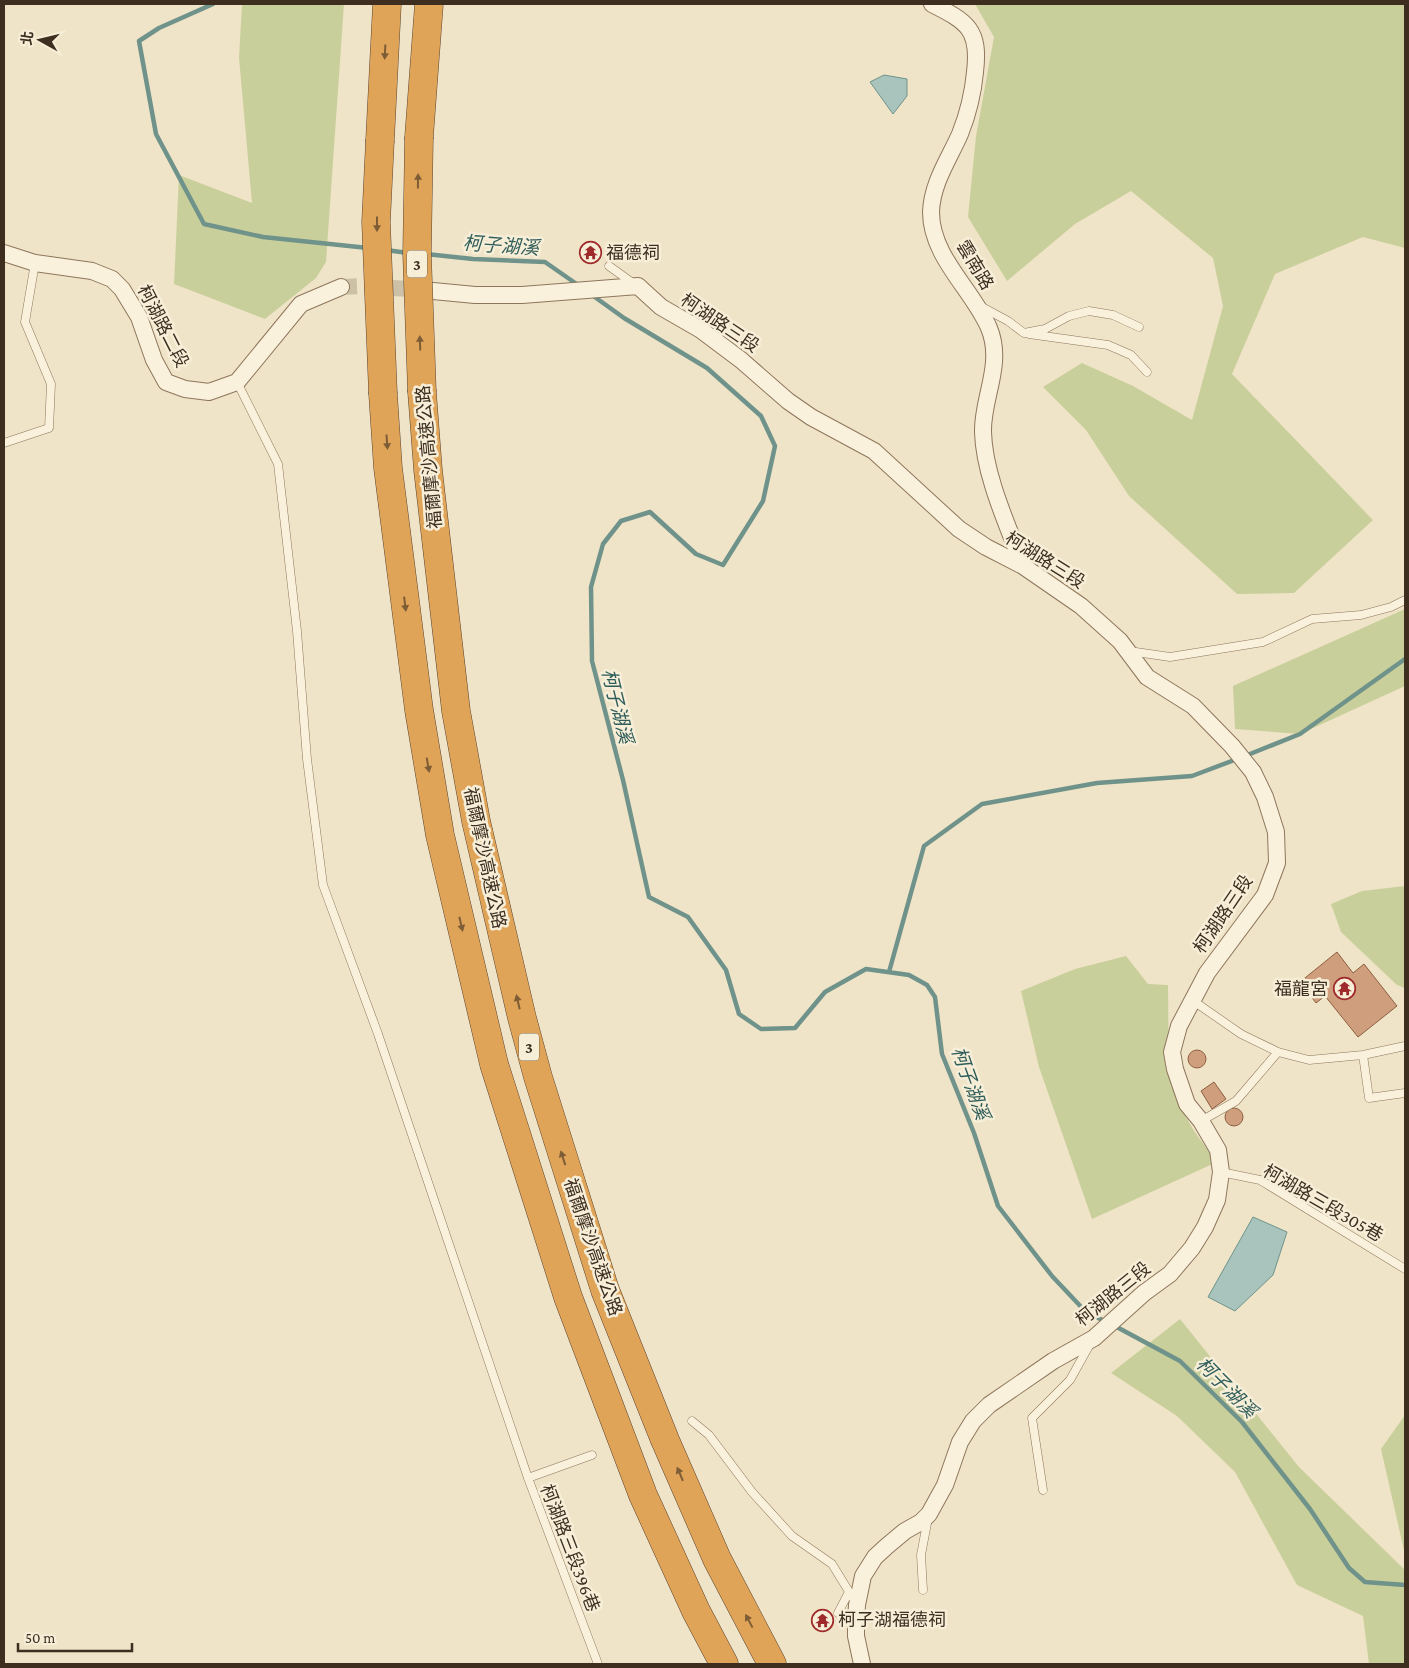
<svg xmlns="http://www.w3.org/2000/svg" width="1409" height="1668" font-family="'Crimson Pro','Noto Sans TC',serif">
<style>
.green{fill:#c9cf9b}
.water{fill:#a9c4bc;stroke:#6f938a}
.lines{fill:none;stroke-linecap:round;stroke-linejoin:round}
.stream{stroke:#6f938a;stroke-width:4.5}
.building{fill:#cf9f7d;stroke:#8d5f41}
.minor-tunnel{stroke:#ccc0a6;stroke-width:16;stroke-dasharray:16 8;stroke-linecap:butt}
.service-casing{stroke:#8d765c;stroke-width:9}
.minor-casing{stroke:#8d765c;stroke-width:18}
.motorway-casing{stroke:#5b4430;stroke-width:29}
.service{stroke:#faf1dc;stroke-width:8}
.minor{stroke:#faf1dc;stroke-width:16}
.motorway{stroke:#e0a458;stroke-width:28}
.motorway-bridge-casing{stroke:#5b4430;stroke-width:29;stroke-linecap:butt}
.motorway-bridge{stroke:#e0a458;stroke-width:28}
.oneway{fill:#7e5d36}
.labels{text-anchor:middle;stroke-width:5;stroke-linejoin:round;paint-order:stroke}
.shield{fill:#f7eed8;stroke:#756857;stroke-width:1}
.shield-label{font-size:16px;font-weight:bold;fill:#3d2e20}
.poi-label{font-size:18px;fill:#3d2e20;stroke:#f7eed8;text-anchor:start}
.street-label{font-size:18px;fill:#3d2e20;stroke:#f7eed8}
.water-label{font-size:19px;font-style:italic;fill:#2f5d5a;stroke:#f7eed8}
</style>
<rect width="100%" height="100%" fill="#f0e4c8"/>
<path class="green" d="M242,4H344L326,262L316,278L265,319L174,284L179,175L252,203L239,58Z
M975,4H1405V248L1363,237L1275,274L1232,374L1373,520L1294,593L1237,594L1129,496L1086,430L1043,387L1082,363L1133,386L1192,420L1223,306L1213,258L1131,191L1075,224L1007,281L968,217L976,136L994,37Z
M1405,609V686L1300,734L1235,729L1233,686Z
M1405,886V988L1397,985L1341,932L1331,904L1362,891Z
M1126,956L1148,984L1168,985C1169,1031 1165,1082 1190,1124C1197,1137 1208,1149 1217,1162L1092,1219L1039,1067L1021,991L1075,969Z
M1180,1319L1299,1467L1405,1570V1664H1369L1363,1616L1297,1585L1235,1472L1177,1416L1111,1373Z
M1405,1415V1555L1381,1449Z"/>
<path class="water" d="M884,75L907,79V96L893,114L870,82Z
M1253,1217L1287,1232L1273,1275L1235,1311L1208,1297Z"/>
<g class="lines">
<path class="stream" d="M213,4L159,28L139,41L156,134L204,224L263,237L368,248
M386,250L408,253
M426,254L473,259L545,262L578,285
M592,295L624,318L707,368L761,416L775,446L763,501L723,565L696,554L650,512L621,521L603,544L591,587L592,661L623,780L649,897L688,917L726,970L739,1014L761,1029L795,1028L825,992L866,969L909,975L927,985L935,997L942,1054L974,1133L998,1206L1052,1276L1085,1311L1106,1322
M1245,756L1300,734L1405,659
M889,972L924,846L982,804L1097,783L1192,776L1237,759
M1113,1325L1180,1361L1242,1422L1310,1509L1349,1568L1365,1582L1405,1585"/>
</g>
<path class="building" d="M586,243L601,256L594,263L580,251Z
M1337,952L1353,973L1364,964L1397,1006L1358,1037L1325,996L1316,1003L1300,982Z
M1188 1059a9 9 0 1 1 18 0a9 9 0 1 1-18 0Z
M1214,1082L1226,1099L1212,1109L1201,1091Z
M1225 1117a9 9 0 1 1 18 0a9 9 0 1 1-18 0Z
M830,1614L832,1624L814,1626L813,1615Z"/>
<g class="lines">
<path class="minor-tunnel" d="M341,287L362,286L426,290"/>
<defs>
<path id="service" d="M609,266L634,284
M982,307L1008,321L1024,333L1045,329L1069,316L1089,311L1113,315L1139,327
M1029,334L1108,345L1131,355L1147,372
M237,382L278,464L297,631L307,759L323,885L378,1034L528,1478L598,1664
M4,443L49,428L51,384L25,322L35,263
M1129,651L1170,657L1263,642L1312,619L1361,615L1391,607L1405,600
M1192,1000L1241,1034L1278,1052L1309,1060L1363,1055L1405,1046
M1363,1055L1369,1098L1405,1093
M1201,1121L1236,1101L1278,1052
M1221,1172L1260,1180L1405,1269
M692,1421L709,1435L752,1492L792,1536L832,1564L856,1603
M528,1478L592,1455
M1043,1490L1032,1418L1070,1380L1090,1344
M923,1590L921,1555L928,1518
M838,1613L849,1592"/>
<path id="minor" d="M932,4C968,22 980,30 975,72C973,94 968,114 960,134C949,159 932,183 931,212C931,257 973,290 989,328C1004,364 982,398 983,432C984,475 1008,526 1023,566
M4,253L35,263L92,271L112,279L122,289L139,317L154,360L166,382L185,389L209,392L237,382L301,304L341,287
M433,291L475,295H522L638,286L661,307L701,330L741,360L788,401L811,417L874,451L959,529L986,547L1023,566L1081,606L1120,641L1147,677L1193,706L1232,746L1253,772L1265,797L1276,832L1277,863L1265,895L1207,973L1179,1026L1172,1052L1175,1069L1187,1104L1201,1121L1218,1150L1221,1172L1217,1200L1205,1227L1192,1248L1170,1274L1144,1293L1094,1338L1053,1361L989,1405L973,1421L960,1442L945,1485L929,1514L921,1522L905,1531L887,1546L875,1557L863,1576L857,1605L856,1621V1636L862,1664"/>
<path id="motorway" d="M419,137L429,4
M380,140L387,4
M422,392L428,470L456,711L476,821L522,1018L538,1077L605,1290L665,1440L717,1559L772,1664
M383,394L388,468L419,710L440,835L494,1064L568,1297L643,1495L696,1611L724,1664"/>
</defs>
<use href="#service" class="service-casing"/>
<use href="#minor" class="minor-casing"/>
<use href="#motorway" class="motorway-casing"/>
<use href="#service" class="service"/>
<use href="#minor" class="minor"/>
<use href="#motorway" class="motorway"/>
<defs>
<path id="motorway-bridge" d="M419,137L417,254L422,392
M380,140L376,222L383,394"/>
</defs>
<use href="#motorway-bridge" class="motorway-bridge-casing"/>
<use href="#motorway-bridge" class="motorway-bridge"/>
</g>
<defs><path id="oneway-solid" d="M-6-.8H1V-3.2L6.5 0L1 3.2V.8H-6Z" transform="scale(1.25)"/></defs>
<g class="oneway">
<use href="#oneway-solid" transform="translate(385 52) rotate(93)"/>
<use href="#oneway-solid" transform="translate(418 181) rotate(-89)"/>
<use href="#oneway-solid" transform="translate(377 224) rotate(90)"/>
<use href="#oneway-solid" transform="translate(420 343) rotate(-92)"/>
<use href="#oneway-solid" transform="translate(387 442) rotate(86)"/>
<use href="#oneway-solid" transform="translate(405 604) rotate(83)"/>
<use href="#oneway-solid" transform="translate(428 765) rotate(80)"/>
<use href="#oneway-solid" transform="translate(461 924) rotate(77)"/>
<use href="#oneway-solid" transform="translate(518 1002) rotate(-103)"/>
<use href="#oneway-solid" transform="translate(563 1158) rotate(-108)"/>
<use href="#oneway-solid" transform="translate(680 1474) rotate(-113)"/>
<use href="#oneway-solid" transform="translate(749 1621) rotate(-118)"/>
</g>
<defs>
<symbol id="temple-ring" viewBox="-11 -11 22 22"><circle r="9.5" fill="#f7eed8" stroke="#9e2a2b" stroke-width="1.5"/><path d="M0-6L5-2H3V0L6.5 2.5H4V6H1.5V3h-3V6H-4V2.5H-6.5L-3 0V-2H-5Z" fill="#9e2a2b"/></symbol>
</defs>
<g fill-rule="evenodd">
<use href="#temple-ring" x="578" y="240" width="25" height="25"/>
<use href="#temple-ring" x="1332" y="976" width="25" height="25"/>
<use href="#temple-ring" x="810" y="1608" width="25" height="25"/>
</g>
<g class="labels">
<g class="shield">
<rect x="407" y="250.5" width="20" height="27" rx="4"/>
<rect x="519" y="1033.5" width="20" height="27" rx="4"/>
</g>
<g class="shield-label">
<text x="417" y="270">3</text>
<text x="529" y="1053">3</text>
</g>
<g class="poi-label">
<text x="606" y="259">福德祠</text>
<text x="1328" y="995" text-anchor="end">福龍宮</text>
<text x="838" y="1626">柯子湖福德祠</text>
</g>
<g class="street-label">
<text transform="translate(975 265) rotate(59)" y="6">雲南路</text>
<text transform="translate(720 323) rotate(34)" y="6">柯湖路三段</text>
<text transform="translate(163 326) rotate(63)" y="6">柯湖路二段</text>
<text transform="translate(429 457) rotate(-95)" y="6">福爾摩沙高速公路</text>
<text transform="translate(1045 560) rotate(32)" y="6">柯湖路三段</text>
<text transform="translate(485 858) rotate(78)" y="6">福爾摩沙高速公路</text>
<text transform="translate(1223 914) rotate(-56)" y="6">柯湖路三段</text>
<text transform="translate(1323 1203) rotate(30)" y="6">柯湖路三段305巷</text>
<text transform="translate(593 1247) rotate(71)" y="6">福爾摩沙高速公路</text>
<text transform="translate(1113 1294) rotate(-39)" y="6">柯湖路三段</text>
<text transform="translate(570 1548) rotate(69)" y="6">柯湖路三段396巷</text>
</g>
<g class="water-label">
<text transform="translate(501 245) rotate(4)" y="7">柯子湖溪</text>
<text transform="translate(618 706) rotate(76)" y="7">柯子湖溪</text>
<text transform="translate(971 1083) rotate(70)" y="7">柯子湖溪</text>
<text transform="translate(1227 1387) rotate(45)" y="7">柯子湖溪</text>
</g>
</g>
<rect width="1409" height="1668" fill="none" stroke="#3d2e20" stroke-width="10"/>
<g transform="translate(40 40) rotate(278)" stroke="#f7eed8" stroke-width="4" paint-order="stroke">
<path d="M0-4L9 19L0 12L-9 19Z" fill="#3d2e20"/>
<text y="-8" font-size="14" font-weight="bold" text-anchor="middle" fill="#3d2e20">北</text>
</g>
<path d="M18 1643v8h114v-8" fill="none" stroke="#3d2e20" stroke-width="2.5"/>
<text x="25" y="1643" font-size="15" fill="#3d2e20" stroke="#f7eed8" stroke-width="4" paint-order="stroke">50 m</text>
</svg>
